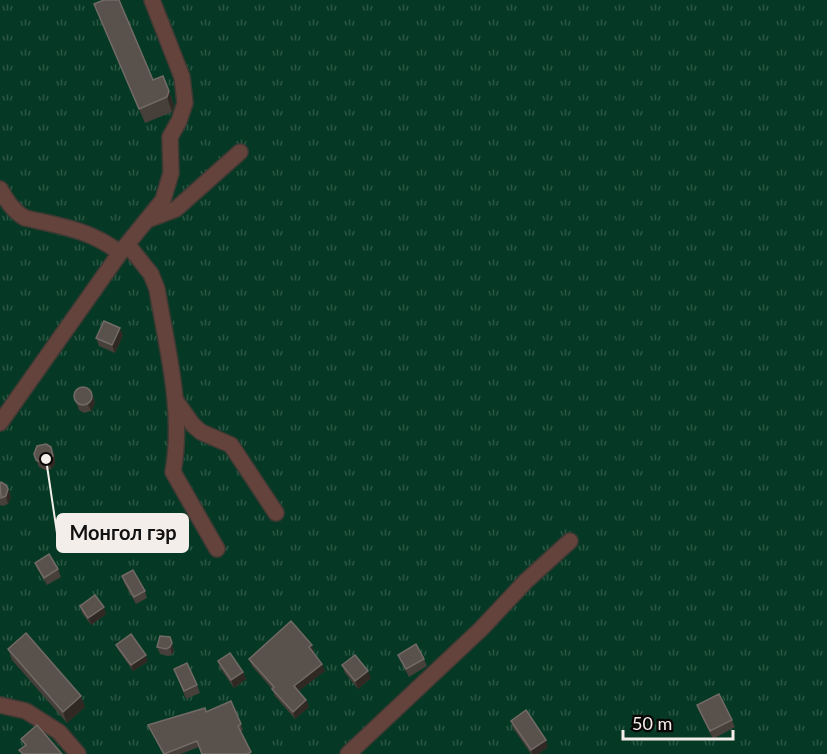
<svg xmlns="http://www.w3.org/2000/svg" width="827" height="754" font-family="Lato,sans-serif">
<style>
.park{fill:url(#park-tufts)}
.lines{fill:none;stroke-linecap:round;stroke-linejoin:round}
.minor-casing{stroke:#3f3933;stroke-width:18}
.minor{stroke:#64433d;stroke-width:15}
.wall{fill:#473f39}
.shaded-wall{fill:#302923}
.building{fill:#59524c;stroke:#726a65;stroke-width:1.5}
.leader{fill:none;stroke:#f3eeea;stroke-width:2}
.callout-dot{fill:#f3eeea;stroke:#090605;stroke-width:2}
.callout{fill:#f3eeea;stroke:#f3eeea;stroke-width:2}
.callout-label{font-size:20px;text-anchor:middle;font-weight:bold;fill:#111}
</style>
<defs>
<pattern id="park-tufts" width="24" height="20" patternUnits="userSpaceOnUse" patternTransform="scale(1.5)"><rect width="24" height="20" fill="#063925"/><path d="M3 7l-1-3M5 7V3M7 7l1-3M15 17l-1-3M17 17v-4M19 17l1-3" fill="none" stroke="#2b5645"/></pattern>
</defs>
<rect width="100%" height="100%" fill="#221b15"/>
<path class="park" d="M0,0H827V754H0Z"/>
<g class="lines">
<defs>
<path id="minor" d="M0,189C7,201 13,211 25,218C60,226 91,230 120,253
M147,220L176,209L240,152
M127,244L151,274L157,289C167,349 184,411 173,472L217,549
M176,401L193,425L201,432L231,445L276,513
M0,423L120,253L163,200L171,173L170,137L179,121L185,103L182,77L152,0
M0,705L26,711L59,732L78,754
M348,754L481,629L526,581L570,541"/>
</defs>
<use href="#minor" class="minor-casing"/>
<use href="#minor" class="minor"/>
</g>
<path class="wall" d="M94,4L153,80L169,91L174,105L172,112L145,123L100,19Z
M123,335L115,353L99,346L96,338Z
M91,390L95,403L91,411L84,413L79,410L74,396Z
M51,447L54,454L55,464L51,469L45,470L39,467L34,454Z
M0,483L8,489L11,497L8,504L3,506L0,505Z
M152,540H169V545L164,551H158L154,547Z
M35,563L58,569L61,577L47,585L38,570Z
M122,576L145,591L147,598L136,604L124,583Z
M80,606L106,614L91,625L82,613Z
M170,637L174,651L172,655L168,656L160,654L157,647Z
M116,645L148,661L133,671L119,651Z
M8,649L85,707L67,723L12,660Z
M314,652L313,653L325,671L298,691L306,700L309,707L295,719L275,696L272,689L252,666L249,659Z
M398,655L424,659L427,666L409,677L401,662Z
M218,661L243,672L246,679L234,688L220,668Z
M342,665L371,678L358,689L345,673Z
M174,669L197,685L200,693L186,699Z
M231,701L243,730L240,732L251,754H202L199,747L181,754H163L151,731L148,725L206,712Z
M697,705L732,720L735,727L713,739L700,713Z
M511,721L548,747L538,754H531L513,728Z"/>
<path class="shaded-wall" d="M169,91L174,105L172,112L167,97Z
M120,328L123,335L115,353L112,345Z
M92,396L95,403L91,411L88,404Z
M51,447L54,454L55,464L51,469L49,461Z
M8,489L11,497L8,504L6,496Z
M166,532L169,540V545L164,551L161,544Z
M104,607L106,614L91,625L88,618Z
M172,643L174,651L172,655L170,647Z
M312,645L314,652L311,654L309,647Z
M146,655L148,661L133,671L131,665Z
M322,664L325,671L296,693L294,686Z
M368,671L371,678L358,689L355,681Z
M243,672L246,679L234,688L231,680Z
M81,696L85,707L67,723L63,712Z
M306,700L309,707L295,719L293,712Z
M546,740L548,747L538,754H532L531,750Z"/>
<path class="building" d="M104,0H119L153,80L163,76L169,91L167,97L139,109L94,4Z
M104,321L120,328L112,345L96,338Z
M74 396a9 9 0 1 1 18 0a9 9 0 1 1-18 0Z
M46,444L51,447L53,456L49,461L42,463L36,460L34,454L37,446Z
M1,482L6,485L8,489L6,496L1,498L0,483Z
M49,554L58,569L44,578L35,563Z
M133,570L145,591L134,597L122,576Z
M95,595L104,607L88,618L80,606Z
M291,621L312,645L309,647L322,664L294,686L306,700L293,712L272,689L274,687L249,659Z
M26,633L81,696L63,712L8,649Z
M131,634L146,655L131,665L116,645Z
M160,636L170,637L172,643L170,647L166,649L157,647Z
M416,644L424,659L406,669L398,655Z
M230,653L243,672L231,680L218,661Z
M355,655L368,671L355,681L342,665Z
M187,663L197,685L184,691L174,669Z
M719,694L732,720L710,731L697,705Z
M231,701L241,724L238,726L251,752L247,754H202L197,741L164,754L148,725L205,708L206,712Z
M526,710L546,740L531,750L511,721Z
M37,725L62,754H23L19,750L26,745L21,739Z"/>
<path class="leader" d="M46 459L57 533"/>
<circle class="callout-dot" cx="46" cy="459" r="6"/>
<rect class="callout" x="57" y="514" width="131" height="38" rx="6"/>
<g class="callout-label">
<text x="123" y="540">Монгол гэр</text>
</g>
<path d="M623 730v9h110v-9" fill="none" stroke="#f3eeea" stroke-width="3"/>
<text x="632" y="730" font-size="18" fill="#f3eeea" stroke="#090605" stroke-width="4.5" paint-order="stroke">50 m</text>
</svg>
